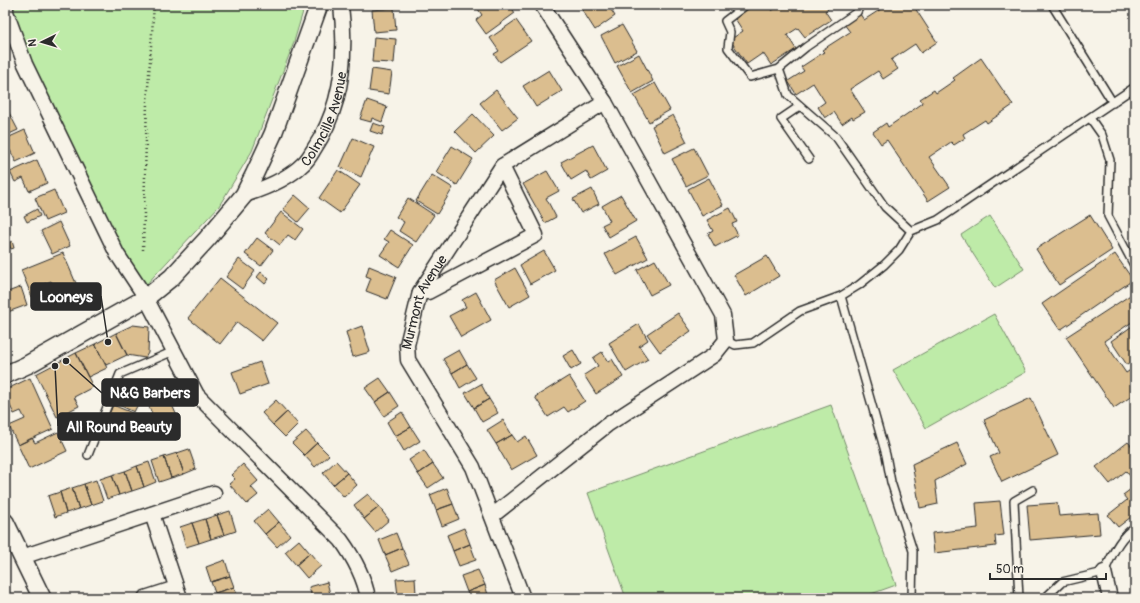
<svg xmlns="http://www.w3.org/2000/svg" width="1140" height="603" font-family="Pangolin,sans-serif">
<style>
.green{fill:#beeba8;stroke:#748b6a}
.building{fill:#dbbe8f;stroke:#2b2b2b}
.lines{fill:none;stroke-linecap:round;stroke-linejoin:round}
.service-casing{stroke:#2b2b2b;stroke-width:10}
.minor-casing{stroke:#2b2b2b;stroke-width:17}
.tertiary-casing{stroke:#2b2b2b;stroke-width:20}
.path{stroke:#2b2b2b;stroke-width:2.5;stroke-dasharray:1 3;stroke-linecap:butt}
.service{stroke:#f7f3e8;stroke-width:7}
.minor{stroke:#f7f3e8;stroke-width:14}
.tertiary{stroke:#f7f3e8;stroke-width:17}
.labels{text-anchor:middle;stroke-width:3;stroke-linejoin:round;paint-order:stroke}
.street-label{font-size:14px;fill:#2b2b2b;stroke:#f7f3e8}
.leader{fill:none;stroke:#2b2b2b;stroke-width:1.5}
.callout-dot{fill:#2b2b2b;stroke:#f7f3e8;stroke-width:1.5}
.callout{fill:#2b2b2b;stroke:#2b2b2b;stroke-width:1.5}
.callout-label{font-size:15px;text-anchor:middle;font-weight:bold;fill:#fff}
</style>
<rect width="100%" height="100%" fill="#f7f3e8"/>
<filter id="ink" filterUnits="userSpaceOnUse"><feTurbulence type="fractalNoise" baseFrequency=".025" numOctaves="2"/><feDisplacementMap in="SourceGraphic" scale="8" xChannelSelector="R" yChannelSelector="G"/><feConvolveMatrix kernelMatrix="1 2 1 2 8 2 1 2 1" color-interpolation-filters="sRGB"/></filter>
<g filter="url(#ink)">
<path class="green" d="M12,5H305L293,45L252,151L219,206L143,288L46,98L12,13Z
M990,216L1024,269L995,288L961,235Z
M994,314L1026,372L926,428L893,370Z
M831,405L896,585L860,598H626L588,493Z"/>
<path class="building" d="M484,5H510L515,13L486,34L476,20L482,15L478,9Z
M579,5H608L615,16L595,30Z
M751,5H768L772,11L779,5H825L828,9L825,11L831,20L805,37L798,28L787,35L796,49L771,65L763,53L747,64L730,40L743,31L734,17Z
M878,5H913L937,42L921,53L915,44L891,60L898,69L883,79L878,71L850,89L865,112L853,119L852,117L842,124L834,112L825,118L818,107L825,102L813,83L796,94L788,81L804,71L801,67L824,52L822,50L850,32L844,24L860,14L864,20L881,9Z
M394,8L396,30L374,32L372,10Z
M516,20L531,41L500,62L494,54L499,51L490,38Z
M622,25L637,51L615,63L601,36Z
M374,37L396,39L394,63L372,62Z
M639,54L653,81L632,93L617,66Z
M981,58L1013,105L987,123L985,120L963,134L965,138L954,145L951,142L929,157L950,187L928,201L887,140L881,144L873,132L886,123L888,127L923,103L920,99L934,90L936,93L955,80L953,78Z
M372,69L392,72L389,94L369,91Z
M549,70L562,91L536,107L523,86Z
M655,83L670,110L649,122L634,95Z
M496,90L518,118L502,130L480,103Z
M367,100L387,107L382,122L372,118L371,122L360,119Z
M5,105L18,130L5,136Z
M473,114L494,136L476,153L455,131Z
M673,115L687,142L665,153L652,126Z
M373,123L385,127L382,135L370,131Z
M25,130L35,153L16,162L10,150L5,152V139Z
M353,138L374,147L361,177L340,167Z
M593,145L607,171L591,180L586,171L571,180L561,162Z
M452,146L473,159L457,185L436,172Z
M694,148L708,175L686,186L672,159Z
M37,160L47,183L29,191L23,178L15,182L10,172Z
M338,170L360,185L340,213L319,198Z
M547,171L559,191L546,198L556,217L545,223L523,184Z
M432,175L453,188L437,214L416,201Z
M709,178L723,205L702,216L688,189Z
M592,189L599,204L581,213L573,199Z
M54,190L64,213L45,221L35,198Z
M295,195L310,208L298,222L283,209Z
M621,195L636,221L609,237L602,225L610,221L602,206Z
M408,198L434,215L416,242L399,231L404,222L396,217Z
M730,208L737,222L732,224L738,235L715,247L708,234L713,231L707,220Z
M37,209L40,216L27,222L24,216Z
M281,212L303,229L295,240L288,235L280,245L265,233Z
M1090,215L1112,250L1059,285L1036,249Z
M59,222L70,246L52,254L41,231Z
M390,230L413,245L399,267L380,255L389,242L384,239Z
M636,237L648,258L617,275L605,254Z
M257,238L273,250L261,266L245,254Z
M12,241L14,248L11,249L9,243Z
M544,251L555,270L530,284L520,265Z
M63,253L81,295L60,304L51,281L44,284L48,296L34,302L21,270Z
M1115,254L1133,280L1060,330L1042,304Z
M767,256L779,276L746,296L734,275Z
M239,259L255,271L242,289L226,277Z
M655,260L669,285L650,295L637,270Z
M369,266L396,277L387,299L366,291L371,278L366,276Z
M515,268L530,295L509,307L494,280Z
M261,272L269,279L265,284L257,277Z
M220,278L277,323L262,341L237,322L220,344L188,318Z
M21,287L27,305L5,313V293Z
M476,292L491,320L461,337L449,316L466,307L462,300Z
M1135,292V320L1104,341L1126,373L1135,367V394L1114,408L1066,337Z
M678,313L691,331L660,352L647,334Z
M639,324L648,340L639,346L648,359L626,372L609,343Z
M1135,324V360L1127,365L1111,341Z
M133,325L149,327L148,353L145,358L127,355L116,333Z
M362,326L370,352L353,357L346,332Z
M116,333L127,355L106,365L95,344Z
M95,344L107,368L88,377L76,353Z
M459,350L467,364L452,373L443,359Z
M573,350L581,364L571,370L563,356Z
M602,352L608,362L612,359L623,377L596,394L584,375L598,366L593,358Z
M76,353L93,387L74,397L79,406L57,417L36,374Z
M260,362L268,384L240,394L232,372Z
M467,364L476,378L460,388L452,373Z
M569,376L585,401L568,412L564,407L548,417L535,397Z
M30,378L53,429L18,445L9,426L25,419L21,411L14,414L5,395V390Z
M380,378L390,392L375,402L365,388Z
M481,384L489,399L474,408L465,393Z
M164,386L179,421L159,430L144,395Z
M128,387L143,394L134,412L119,405Z
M390,392L399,406L384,416L375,402Z
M1031,398L1058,455L1002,482L990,457L999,453L984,420Z
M489,399L498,413L482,422L474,408Z
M276,400L287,412L273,425L262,413Z
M113,405L137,415L129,434L105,424Z
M287,412L298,424L285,437L273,425Z
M402,412L411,427L395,436L387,422Z
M503,420L512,435L496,444L487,430Z
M411,427L420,441L404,451L395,436Z
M306,431L317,443L304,455L292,443Z
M58,432L67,451L29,469L18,445L32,438L35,443Z
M512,435L517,442L526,436L537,455L511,470L496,444Z
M1128,442L1135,450V482L1126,471L1110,484L1096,467Z
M317,443L329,455L315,467L304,455Z
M957,443L967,464L935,481L938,504L920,508L912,464Z
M189,449L196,469L184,474L177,453Z
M424,450L433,464L418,474L409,460Z
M177,453L184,474L171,478L164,457Z
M164,457L171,478L159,482L152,461Z
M336,461L347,473L333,485L323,473Z
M149,462L156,482L144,487L137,466Z
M243,464L258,481L251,487L258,495L247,504L229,484L235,479L231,475Z
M433,464L443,478L428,488L418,474Z
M137,466L144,487L132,491L125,471Z
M125,471L132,491L119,495L112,475Z
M347,473L357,485L344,497L333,485Z
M112,475L119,495L107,499L100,479Z
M96,480L103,501L91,505L84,484Z
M84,484L91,505L79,509L72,488Z
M1135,486V514L1118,527L1108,515L1127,500L1123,495Z
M72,488L79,509L66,513L60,492Z
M447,488L453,504L436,510L430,495Z
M60,492L66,513L55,517L48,496Z
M368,494L379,507L364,519L354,505Z
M1000,501L1004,535L995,536L996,546L934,553L932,533L978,528L976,503Z
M1057,503L1059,516L1098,513L1100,534L1030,540L1027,505Z
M453,504L459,519L442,526L436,510Z
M379,507L389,520L375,532L364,519Z
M268,509L279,522L265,534L254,521Z
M230,511L236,531L224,535L217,515Z
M217,515L224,535L211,539L205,519Z
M205,519L211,539L199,543L192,523Z
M279,522L290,535L277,547L265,534Z
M192,523L199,543L186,547L180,527Z
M464,528L470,544L453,551L447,535Z
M396,533L402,548L385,555L379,540Z
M299,540L310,553L296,565L285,552Z
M470,544L476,560L459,566L453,551Z
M402,548L409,564L392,571L385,555Z
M310,553L321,566L307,578L296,565Z
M225,560L230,576L211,582L206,567Z
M478,570L485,585L467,592L461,576Z
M230,576L234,587L215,593L211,582Z
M415,578L416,594L398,596L396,579Z
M327,582L331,598H312L309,587Z
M485,585L489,598H470L467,592Z
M234,587L238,597L217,598L215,593Z
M416,594V598H398V596Z"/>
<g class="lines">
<defs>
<path id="service" d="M746,5L725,21L730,32L728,48L750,77L779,69L806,47L857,12L860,5
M1052,5L1113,103
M779,69L788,95L836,137L885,207L911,231
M800,106L781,119L809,159
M1090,118L1102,135L1110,160L1108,216L1135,267
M841,296L886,455L891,482L913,551L912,598
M726,340L735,345L753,343L800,311L841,296L859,285L884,265L899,250L911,231L938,220L1135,87
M88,455L120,374L174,351
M1019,598L1014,501L1033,490
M1045,598L1062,582L1104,572C1112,556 1119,537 1135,527"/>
<g id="minor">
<path d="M6,5V12L25,64L117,254L146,298L197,395L341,540C354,558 364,576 368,598"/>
<path id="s1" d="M244,195C263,189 288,179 303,164C308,160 311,154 314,149C342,107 347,55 341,5"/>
<path d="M420,292H428L536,235L502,166"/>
<path d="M152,514L180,598"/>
<path d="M492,516L607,425L714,355L726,340L723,315L605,102L542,5"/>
<path d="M22,557L214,493"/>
<path d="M1104,572L1110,598"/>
<path d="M145,598L176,588"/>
<path id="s2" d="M523,598L473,467L408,360L407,345L420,292L502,166L605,102"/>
</g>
<path id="tertiary" d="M5,375L27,365L146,298L172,277L207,239L244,195L255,173L273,134L319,5
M5,522L42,598"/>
</defs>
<use href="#service" class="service-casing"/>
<use href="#minor" class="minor-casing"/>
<use href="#tertiary" class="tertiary-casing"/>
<path class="path" d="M143,250L147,102L154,5"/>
<use href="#service" class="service"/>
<use href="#minor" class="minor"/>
<use href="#tertiary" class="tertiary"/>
</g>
</g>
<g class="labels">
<g class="street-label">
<text dy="5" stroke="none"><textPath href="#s1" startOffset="118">Colmcille Avenue</textPath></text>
<text dy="5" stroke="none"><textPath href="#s2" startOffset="327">Murmont Avenue</textPath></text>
</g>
</g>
<path class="leader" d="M108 342L101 296M66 361L102 393M55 366L58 426"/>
<g class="callout-dot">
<circle cx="108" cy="342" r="4"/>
<circle cx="66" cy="361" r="4"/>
<circle cx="55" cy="366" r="4"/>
</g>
<g class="callout">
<rect x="31" y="283" width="70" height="27" rx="4"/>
<rect x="102" y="379" width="96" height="27" rx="4"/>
<rect x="58" y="413" width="122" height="27" rx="4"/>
</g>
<g class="callout-label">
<text x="66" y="302">Looneys</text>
<text x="150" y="398">N&amp;G Barbers</text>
<text x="119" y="432">All Round Beauty</text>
</g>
<rect width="1140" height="603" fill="none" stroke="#f7f3e8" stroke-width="20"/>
<rect x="10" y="10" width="1120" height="583" fill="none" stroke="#2b2b2b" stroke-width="1.5" filter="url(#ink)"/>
<g transform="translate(42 42) rotate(265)" stroke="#f7f3e8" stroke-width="3" paint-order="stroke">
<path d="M0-3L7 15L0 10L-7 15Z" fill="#2b2b2b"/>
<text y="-6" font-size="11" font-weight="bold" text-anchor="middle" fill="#2b2b2b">N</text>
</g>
<path d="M990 573v6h116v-6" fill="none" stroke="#2b2b2b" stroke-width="2"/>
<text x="996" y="573" font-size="12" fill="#2b2b2b" stroke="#f7f3e8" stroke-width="3" paint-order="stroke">50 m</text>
</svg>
